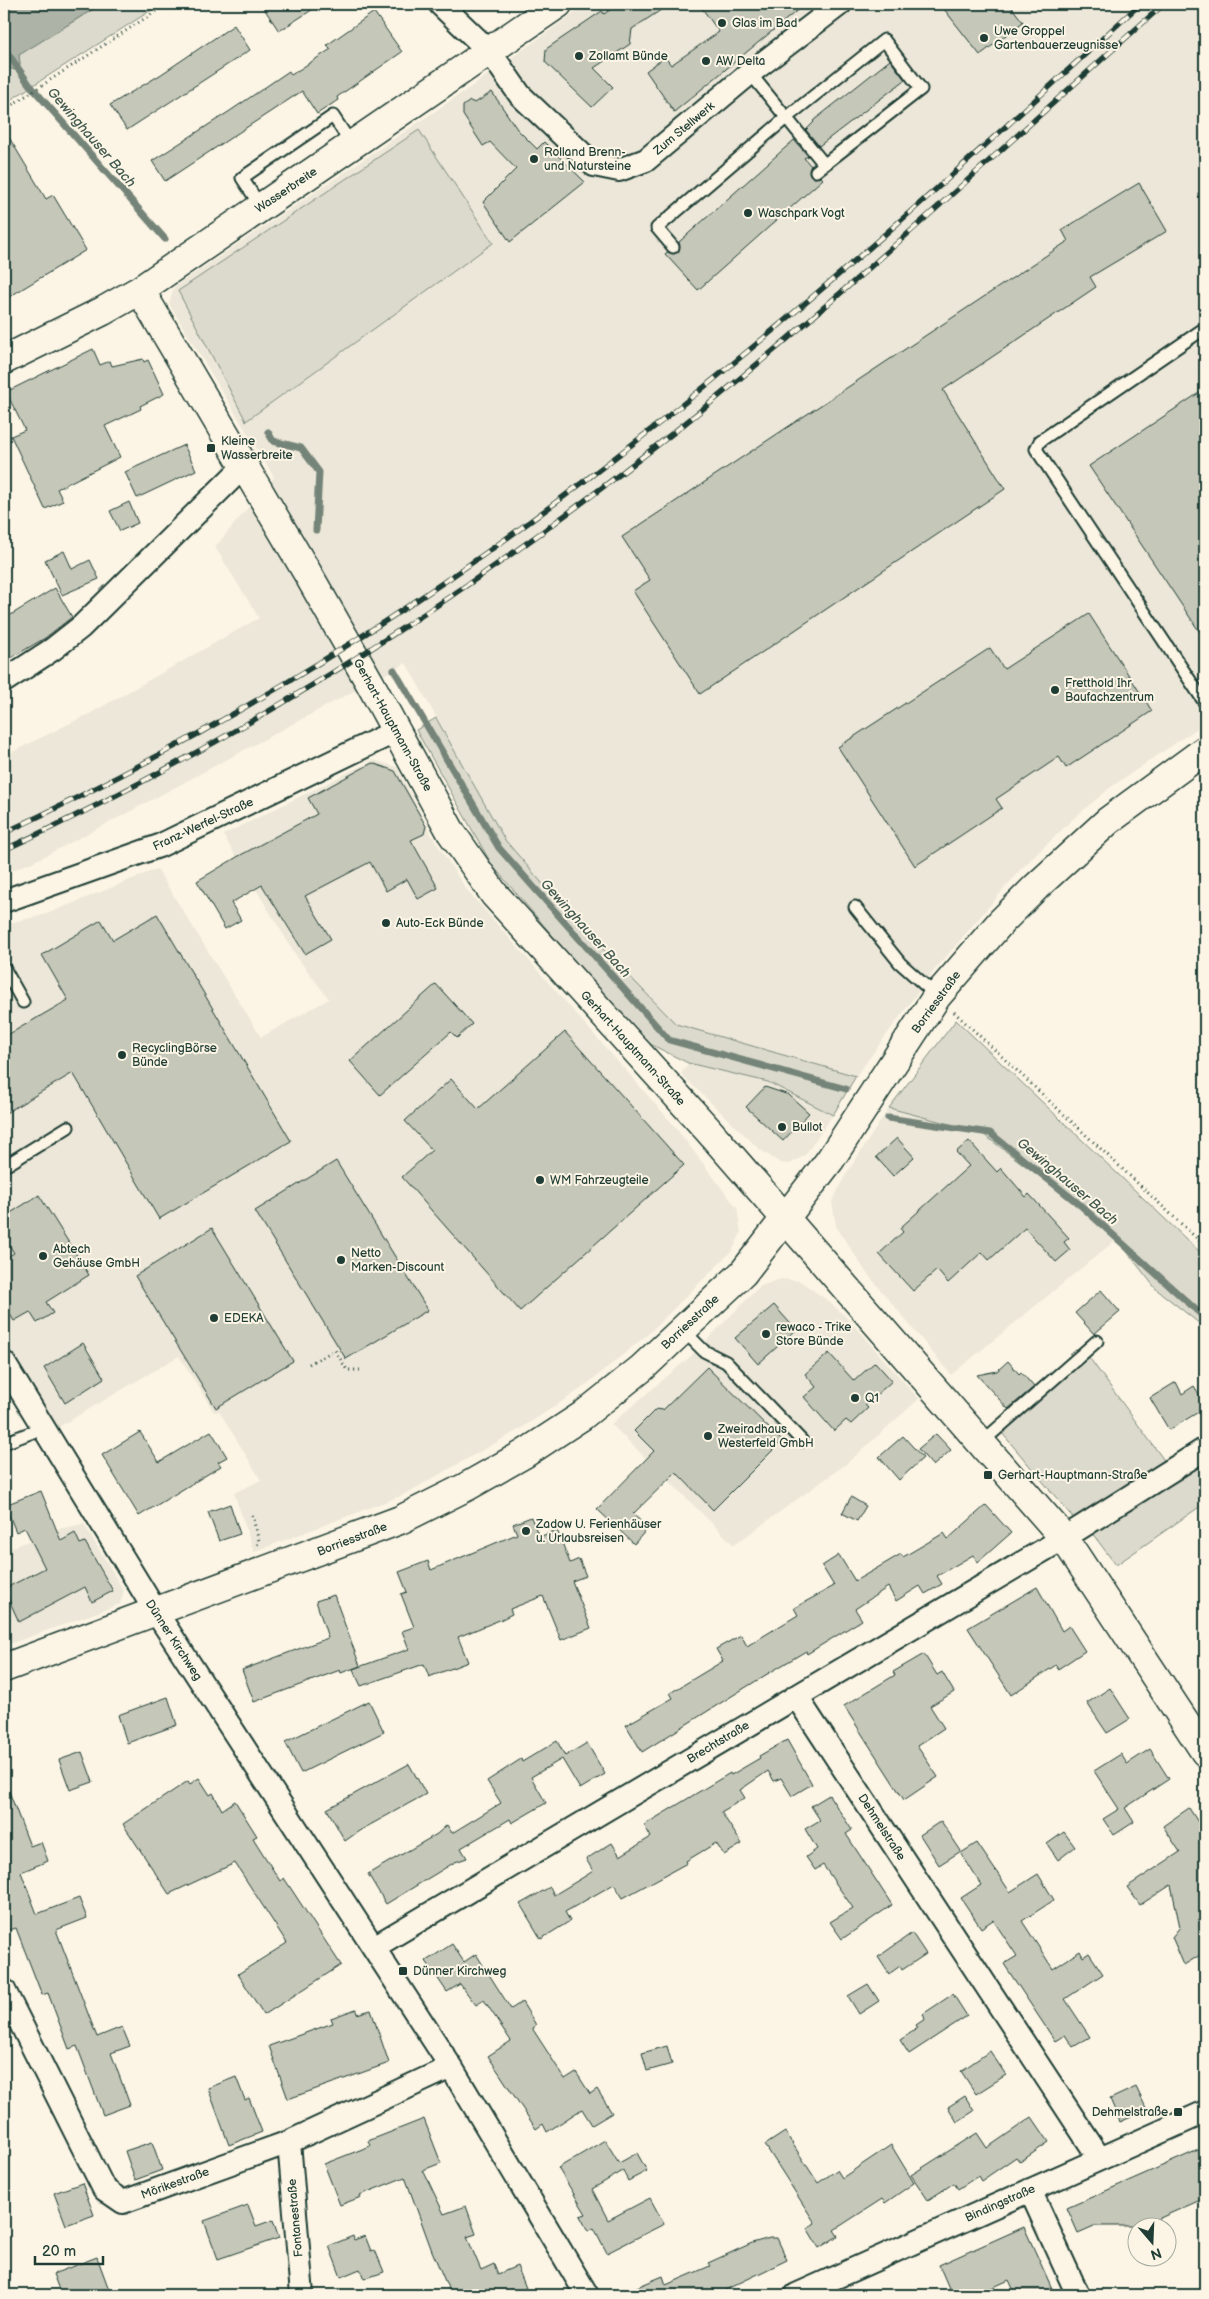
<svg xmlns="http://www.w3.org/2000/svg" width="1209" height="2299" font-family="'Balsamiq Sans',sans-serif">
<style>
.built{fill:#ece7d8}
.green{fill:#dcdacc;stroke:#7e8c80}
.water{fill:#aeb3a7;stroke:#758479}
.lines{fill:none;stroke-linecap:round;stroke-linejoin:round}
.stream{stroke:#758479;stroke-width:7}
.building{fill:#c5c7b9;stroke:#1f3d34}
.lane-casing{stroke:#1f3d34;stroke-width:15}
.street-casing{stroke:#1f3d34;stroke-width:26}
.secondary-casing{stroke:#1f3d34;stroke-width:31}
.path{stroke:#1f3d34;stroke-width:3;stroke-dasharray:1 4;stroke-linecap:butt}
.lane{stroke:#fcf5e5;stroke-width:11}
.street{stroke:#fcf5e5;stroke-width:22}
.secondary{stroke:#fcf5e5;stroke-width:28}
.rail-casing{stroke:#1f3d34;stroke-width:5.5}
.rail{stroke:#fcf5e5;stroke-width:4;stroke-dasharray:11;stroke-linecap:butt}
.poi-dot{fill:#1f3d34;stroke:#fcf5e5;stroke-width:2}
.labels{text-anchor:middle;stroke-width:4;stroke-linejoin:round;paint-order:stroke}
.poi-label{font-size:12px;fill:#1f3d34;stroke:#fcf5e5;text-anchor:start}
.street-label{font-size:12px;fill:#1f3d34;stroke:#fcf5e5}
.water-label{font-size:14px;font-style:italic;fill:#435a51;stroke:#fcf5e5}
</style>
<rect width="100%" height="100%" fill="#fcf5e5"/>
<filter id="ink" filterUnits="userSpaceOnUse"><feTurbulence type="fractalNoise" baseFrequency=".02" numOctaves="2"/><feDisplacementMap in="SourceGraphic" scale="10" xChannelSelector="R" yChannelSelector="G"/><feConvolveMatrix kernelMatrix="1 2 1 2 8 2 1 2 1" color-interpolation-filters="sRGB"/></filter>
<g filter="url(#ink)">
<path class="built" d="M587,4H1205V723L1111,787L1074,818L1020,870L933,972L856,1076L676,1024L566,911L505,840L406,663L131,811L41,858L4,874V756L91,713L259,618L215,547L274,477L169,304L174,287L462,93Z
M373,760L397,767L432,836L466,889L672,1123L737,1208L741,1233L732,1251L648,1334L581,1389L520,1429L403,1495L254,1552L234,1493L261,1480L219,1411L214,1412L179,1356L57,1428L4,1344V924L44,915L157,869L261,1037L329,999L297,957L223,835Z
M688,1063L768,1082L833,1115L805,1155L790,1164L780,1163L758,1148L681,1074Z
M889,1108L979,1132L1078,1205L1117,1239L951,1375L866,1272L836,1226L832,1202L845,1176Z
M781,1279L800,1281L827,1300L845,1316L919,1399L846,1464L734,1545L611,1424L691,1356L760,1286Z
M84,1524L124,1591L120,1604L4,1646V1551L58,1529Z"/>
<path class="green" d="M102,4H161L4,104V66L17,71L20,64L19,55Z
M419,130L493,243L246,421L178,291Z
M436,718L505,840L566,911L676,1024L856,1076L833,1115L768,1082L688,1063L642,1040L492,865L416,730Z
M956,1020L1205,1257V1328L1156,1289L1117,1239L1078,1205L980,1132L889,1108Z
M1088,1356L1166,1463L1075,1520L1002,1433Z
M1205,1456V1503L1116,1565L1089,1529Z"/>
<path class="water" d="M4,4H101L19,55L20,64L17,71L4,65Z"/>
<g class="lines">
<path class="stream" d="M4,48L29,84L165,239
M268,432L273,441L301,448L319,472L316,530
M394,670L499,848L669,1040L846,1089
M888,1118L990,1133L1079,1204L1205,1318"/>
</g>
<path class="building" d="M261,4H321L279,31Z
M618,4H670L632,29L630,44L594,68L613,87L592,107L545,62L546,49L602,11L604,14Z
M699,4H805L674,112L646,71L665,57L671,65L719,32Z
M940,4H1009L1023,22L980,55Z
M374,12L402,52L337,97L338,100L317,114L302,91L165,181L152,161L230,111L289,71L291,75L331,49L327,45Z
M234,25L250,50L127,130L110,105L160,75Z
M890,60L905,80L819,146L806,130L814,122L813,121Z
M492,92L517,129L537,149L544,142L585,182L510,242L483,202L516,169L490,142L483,146L463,115V106L470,101L475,103Z
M4,129L46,199L53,195L86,250L4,300Z
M794,140L808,156L804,158L811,166L809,172L810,175L814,178L821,177L823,179L698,290L665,254L667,252L674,254L678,252L680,246L679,242Z
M1139,183L1167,231L1090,277L1096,287L943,390L1005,489L700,694L633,591L650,580L622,537L1068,241L1062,230Z
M93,349L100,365L110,361L112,366L143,359L144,362L148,360L164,394L140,406L141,409L105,426L120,457L57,489L63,501L45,509L11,436L25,430L6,392Z
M1205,389V640L1089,466Z
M184,445L196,470L137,498L125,472Z
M129,502L138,523L120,531L110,511Z
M64,551L72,569L90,560L99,579L62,595L45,560Z
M55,588L72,617L45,638L4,662V619Z
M1089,614L1152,711L1066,768L1059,757L996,799L1002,808L915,866L838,747L990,648L1004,669Z
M372,763L395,771L426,826L424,834L411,840L438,888L418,899L407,879L386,891L370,862L305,896L331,939L305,954L262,885L231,903L241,920L225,929L197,881L237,857L317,814L308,798Z
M157,914L291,1141L159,1219L73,1073L4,1114V1037L68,1000L42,955L101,920L113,940Z
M436,984L472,1024L457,1038L451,1032L380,1095L350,1061Z
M565,1032L684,1165L520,1311L402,1177L432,1150L405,1121L451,1079L478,1109Z
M765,1087L789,1095L809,1113L783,1141L746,1107Z
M897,1138L914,1157L893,1176L876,1157Z
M969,1141L997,1172L1001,1168L1026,1197L1029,1194L1069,1238L1064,1242L1070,1250L1056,1262L1025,1228L989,1260L982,1252L948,1283L937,1270L913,1291L879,1254L903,1232L900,1228L969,1166L956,1152Z
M336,1161L428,1310L346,1359L255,1211Z
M39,1195L89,1275L46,1302L53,1313L37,1323L30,1312L14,1321L4,1304V1259L14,1253L4,1236V1217Z
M212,1228L293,1361L216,1408L135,1276Z
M1101,1290L1120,1312L1094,1334L1075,1313Z
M774,1305L796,1330L758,1364L735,1338Z
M83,1343L104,1378L65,1403L44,1368Z
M829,1353L854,1381L875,1362L892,1381L865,1405L868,1408L851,1424L846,1420L834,1431L804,1397L816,1387L805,1374Z
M1008,1361L1019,1374L1021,1372L1034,1387L1008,1409L977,1375L997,1371Z
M707,1367L782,1441L713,1510L676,1472L633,1514L648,1528L634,1544L597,1509L654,1451L634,1431L656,1409L663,1410Z
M1176,1382L1182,1394L1194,1386L1205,1404V1408L1169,1430L1150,1398Z
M211,1431L227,1457L218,1462L221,1466L139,1516L102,1455L140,1432L159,1462Z
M936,1434L951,1450L933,1466L918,1449Z
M903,1436L923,1458L899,1480L879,1457Z
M41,1491L61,1541L75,1533L80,1544L85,1542L113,1591L92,1602L85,1587L19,1622L4,1589L45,1568L25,1528L16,1532L5,1505Z
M851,1497L866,1506L857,1521L842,1513Z
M230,1504L240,1534L219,1541L208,1512Z
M986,1505L1011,1533L978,1562L973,1555L937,1576L942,1584L925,1594L920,1586L896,1601L888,1587L855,1609L862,1620L807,1654L806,1651L764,1676L642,1752L626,1725L673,1698L670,1693L723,1661L716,1649L741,1635L747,1646L798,1615L794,1608L834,1586L822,1566L839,1555L855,1581L901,1554L903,1557L944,1533L948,1539Z
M531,1517L539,1537L557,1530L570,1563L579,1559L586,1576L572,1581L591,1628L561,1640L543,1596L510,1609L512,1614L502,1619L458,1637L468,1662L429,1677L424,1664L361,1686L353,1669L409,1649L402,1631L414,1627L401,1594L407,1592L399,1572L428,1561L431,1570L517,1534L513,1524Z
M1037,1587L1062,1631L1069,1626L1085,1651L1058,1669L1056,1665L1011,1695L968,1628Z
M334,1595L360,1666L341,1673L340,1670L254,1702L242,1670L328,1638L316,1601Z
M924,1654L937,1675L942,1672L954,1692L930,1706L944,1728L917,1746L938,1777L904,1800L844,1706L895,1675L893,1672Z
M1110,1688L1130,1719L1107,1733L1087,1703Z
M168,1697L177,1725L127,1743L118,1715Z
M369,1701L384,1732L301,1773L285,1742Z
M787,1740L812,1784L792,1796L781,1778L774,1781L768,1771L740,1790L745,1798L721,1812L742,1844L724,1855L716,1843L686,1861L687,1863L623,1898L614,1884L565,1912L570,1921L541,1939L520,1904L550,1887L554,1895L587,1875L593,1871L586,1859L612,1843L620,1856L651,1837L644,1825L730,1773L731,1775L760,1758L759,1756Z
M557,1741L565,1756L587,1743L605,1774L580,1789L562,1759L531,1777L546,1803L512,1823L510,1819L461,1848L467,1858L455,1862L386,1904L368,1874L437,1834L447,1825L452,1833L501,1803L487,1781L521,1759L522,1762Z
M1150,1749L1169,1779L1125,1808L1134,1822L1114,1835L1103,1819L1119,1809L1094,1771L1121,1754L1127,1764Z
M82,1752L93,1782L70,1790L59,1760Z
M409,1764L426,1794L359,1831L345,1841L327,1809Z
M199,1778L210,1795L213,1793L222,1810L235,1801L257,1836L253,1838L280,1881L284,1878L341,1965L264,2015L238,1974L287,1943L235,1863L169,1894L123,1824L188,1781L190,1784Z
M5,1781L30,1846L41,1842L48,1861L21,1872L37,1914L79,1898L87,1918L56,1930L97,2037L122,2027L130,2046L111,2053L130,2105L103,2115L77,2046L69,2049L48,1993L42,1995L16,1928L8,1930L4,1917Z
M829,1795L852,1830L846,1834L892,1905L842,1939L830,1922L853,1908L823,1865L815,1870L806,1857L817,1849L805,1829L820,1820L811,1806Z
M1189,1808L1205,1833V1952L1184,1965L1172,1937L1180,1927L1171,1885L1140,1905L1127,1887L1180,1852L1163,1826Z
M941,1821L961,1851L939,1865L920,1835Z
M1064,1832L1075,1847L1058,1860L1047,1844Z
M977,1843L1010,1892L1038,1874L1054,1900L1022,1921L1053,1969L1080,1951L1083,1957L1089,1953L1103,1974L1065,1999L1090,2037L1073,2047L1065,2035L1055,2041L1004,1964L1017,1956L993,1920L981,1928L961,1898L981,1885L961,1853Z
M912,1933L926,1954L902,1970L900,1966L889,1974L878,1957Z
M452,1944L464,1962L476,1954L511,2009L522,2002L536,2025L532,2028L565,2079L576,2072L590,2094L597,2089L612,2113L592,2125L582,2109L547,2132L543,2124L536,2129L488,2056L511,2041L484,2000L476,2005L460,1984L447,1992L426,1961Z
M868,1984L879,2001L859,2014L848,1996Z
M953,1994L967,2016L909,2054L900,2040L918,2028L916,2025L925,2019L923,2014Z
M356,2009L357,2014L371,2010L389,2063L288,2099L269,2046L333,2023L331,2018Z
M667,2046L672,2064L647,2071L642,2053Z
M990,2051L1006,2075L976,2094L961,2071Z
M236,2077L245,2100L249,2098L262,2132L229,2145L208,2088Z
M1136,2087L1147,2110L1120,2122L1110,2099Z
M965,2096L974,2111L957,2122L948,2107Z
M1032,2117L1049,2142L1020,2162L1016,2157L981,2181L978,2176L958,2189L954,2183L928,2200L911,2175L977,2133L987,2148Z
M424,2119L441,2163L423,2170L444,2214L466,2206L476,2234L467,2237L481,2270L494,2264L498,2274L517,2266L526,2288L508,2295H451L432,2251L405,2177L360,2195L361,2197L340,2205L324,2164L370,2146L368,2141Z
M785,2132L818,2183L837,2170L842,2178L891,2145L914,2183L885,2203L882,2199L834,2230L838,2236L819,2248L807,2228L815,2223L765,2145Z
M605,2140L619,2163L637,2153L647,2171L628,2181L623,2171L592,2189L608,2220L650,2198L664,2224L607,2253L594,2228L588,2231L580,2216L586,2214L558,2168Z
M152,2142L162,2170L135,2180L125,2151Z
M1205,2147V2198L1142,2226H1094L1078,2233L1067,2208Z
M82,2183L94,2215L66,2225L54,2193Z
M248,2205L256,2226L273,2220L279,2238L218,2259L204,2221Z
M1024,2227L1055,2295H1016L1009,2280L976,2295H952L939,2265Z
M353,2236L354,2240L365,2236L371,2251L375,2250L384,2272L364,2279L360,2269L341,2277L329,2246Z
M770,2238H777L787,2260L725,2290L729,2295H618L663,2276L666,2285L710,2266L708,2263L752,2243Z
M97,2257L111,2295H61L53,2274Z"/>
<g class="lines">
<defs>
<path id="lane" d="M750,73L824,164
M261,207L242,178L333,116L352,145
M673,247L657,228L786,118L884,40L921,89L816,171
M1205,328L1040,441L1036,449L1205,703
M855,907L900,963L937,996
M4,968L23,1002
M4,1164H8L68,1127
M683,1330L704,1351L726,1362L802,1441
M4,1443L43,1428
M981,1443L1097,1341"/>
<path id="street" d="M440,4L490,52L520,95L594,165L619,170L646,160L750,73L840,4
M4,681L53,649L81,627L244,466
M4,901L159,846L396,731
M4,1363L156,1612L451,2067L587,2295
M796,1696L1100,2159
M374,1947L1064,1538L1205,1449
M4,1990L104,2189L123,2202L289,2142L451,2067
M289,2142L302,2295
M1030,2190L1078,2295
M796,2295L1205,2112"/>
<path id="secondary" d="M140,290L308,574L370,683L451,832L494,894L709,1131L1064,1538L1205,1752
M4,360L103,311L140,290L558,4
M4,1668L400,1520L466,1487L524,1454L582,1416L642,1368L743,1273L830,1160L937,996L1001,922L1036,887L1108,821L1205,750"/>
</defs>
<use href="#lane" class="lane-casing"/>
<use href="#street" class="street-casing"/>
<use href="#secondary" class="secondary-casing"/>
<path class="path" d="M4,110L167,4
M954,1012L1205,1246
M309,1364L335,1350L347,1370H360
M252,1515L259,1541L256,1548"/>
<use href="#lane" class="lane"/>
<use href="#street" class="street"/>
<use href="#secondary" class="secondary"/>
<defs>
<path id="rail" d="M4,833C211,736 409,615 591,476C783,330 963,167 1140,4
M4,850C242,740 467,596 673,433C843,298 1001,148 1164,4"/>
</defs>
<use href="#rail" class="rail-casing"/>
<use href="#rail" class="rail"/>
</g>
</g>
<g class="poi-dot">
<circle cx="722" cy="23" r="5"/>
<circle cx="984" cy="38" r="5"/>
<circle cx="579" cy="56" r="5"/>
<circle cx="706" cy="61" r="5"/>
<circle cx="534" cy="159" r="5"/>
<circle cx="748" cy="213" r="5"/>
<rect x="206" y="443" width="10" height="10" rx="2.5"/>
<circle cx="1055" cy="690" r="5"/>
<circle cx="386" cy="923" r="5"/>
<circle cx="122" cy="1055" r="5"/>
<circle cx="782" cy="1127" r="5"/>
<circle cx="540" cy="1180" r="5"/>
<circle cx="43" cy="1256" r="5"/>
<circle cx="341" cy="1260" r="5"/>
<circle cx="214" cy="1318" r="5"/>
<circle cx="766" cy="1334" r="5"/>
<circle cx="855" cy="1398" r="5"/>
<circle cx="708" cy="1436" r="5"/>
<rect x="983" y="1470" width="10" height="10" rx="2.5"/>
<circle cx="526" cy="1531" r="5"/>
<rect x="398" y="1966" width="10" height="10" rx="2.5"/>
<rect x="1173" y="2107" width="10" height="10" rx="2.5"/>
</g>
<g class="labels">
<g class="poi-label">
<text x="732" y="27">Glas im Bad</text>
<text x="994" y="35">Uwe Groppel<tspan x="994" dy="14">Gartenbauerzeugnisse</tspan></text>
<text x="589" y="60">Zollamt Bünde</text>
<text x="716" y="65">AW Delta</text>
<text x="544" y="156">Rolland Brenn-<tspan x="544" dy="14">und Natursteine</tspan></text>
<text x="758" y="217">Waschpark Vogt</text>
<text x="221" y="445">Kleine<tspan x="221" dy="14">Wasserbreite</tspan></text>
<text x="1065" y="687">Fretthold Ihr<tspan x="1065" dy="14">Baufachzentrum</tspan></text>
<text x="396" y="927">Auto-Eck Bünde</text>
<text x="132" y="1052">RecyclingBörse<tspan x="132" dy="14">Bünde</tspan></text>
<text x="792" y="1131">Bullot</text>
<text x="550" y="1184">WM Fahrzeugteile</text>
<text x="53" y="1253">Abtech<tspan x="53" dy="14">Gehäuse GmbH</tspan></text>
<text x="351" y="1257">Netto<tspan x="351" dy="14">Marken-Discount</tspan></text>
<text x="224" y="1322">EDEKA</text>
<text x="776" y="1331">rewaco - Trike<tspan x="776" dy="14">Store Bünde</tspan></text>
<text x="865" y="1402">Q1</text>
<text x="718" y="1433">Zweiradhaus<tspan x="718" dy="14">Westerfeld GmbH</tspan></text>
<text x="998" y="1479">Gerhart-Hauptmann-Straße</text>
<text x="536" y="1528">Zadow U. Ferienhäuser<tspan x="536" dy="14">u. Urlaubsreisen</tspan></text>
<text x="413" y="1975">Dünner Kirchweg</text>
<text x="1168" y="2116" text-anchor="end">Dehmelstraße</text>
</g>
<g class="street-label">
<text transform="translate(684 128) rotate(-40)" y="4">Zum Stellwerk</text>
<text transform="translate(286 190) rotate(-34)" y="4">Wasserbreite</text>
<text transform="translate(393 725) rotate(61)" y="4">Gerhart-Hauptmann-Straße</text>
<text transform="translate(203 824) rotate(-25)" y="4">Franz-Werfel-Straße</text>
<text transform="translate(936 1002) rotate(-54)" y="4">Borriesstraße</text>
<text transform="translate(633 1048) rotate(48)" y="4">Gerhart-Hauptmann-Straße</text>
<text transform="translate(690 1322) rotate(-43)" y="4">Borriesstraße</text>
<text transform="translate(352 1539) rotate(-21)" y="4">Borriesstraße</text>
<text transform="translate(174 1640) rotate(57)" y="4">Dünner Kirchweg</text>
<text transform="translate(718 1742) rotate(-31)" y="4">Brechtstraße</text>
<text transform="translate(882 1827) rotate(57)" y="4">Dehmelstraße</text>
<text transform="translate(175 2183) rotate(-20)" y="4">Mörikestraße</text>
<text transform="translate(1000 2203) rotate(-24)" y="4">Bindingstraße</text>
<text transform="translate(295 2218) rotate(-95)" y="4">Fontanestraße</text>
</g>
<g class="water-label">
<text transform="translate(92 137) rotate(49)" y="5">Gewinghauser Bach</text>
<text transform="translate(586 928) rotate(48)" y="5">Gewinghauser Bach</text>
<text transform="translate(1068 1181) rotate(40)" y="5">Gewinghauser Bach</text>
</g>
</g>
<rect width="1209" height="2299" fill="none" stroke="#fcf5e5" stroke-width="20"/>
<rect x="10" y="10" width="1189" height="2279" fill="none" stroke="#1f3d34" stroke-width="2" filter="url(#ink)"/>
<g transform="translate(1152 2242) rotate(161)"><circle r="24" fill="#fcf5e5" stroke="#a4ab9e"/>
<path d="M0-4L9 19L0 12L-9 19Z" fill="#1f3d34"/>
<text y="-8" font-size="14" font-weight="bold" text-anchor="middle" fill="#1f3d34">N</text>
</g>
<path d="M35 2256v8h68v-8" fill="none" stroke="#1f3d34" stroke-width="2.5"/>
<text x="42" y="2256" font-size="15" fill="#1f3d34" stroke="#fcf5e5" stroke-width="4" paint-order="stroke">20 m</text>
</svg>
